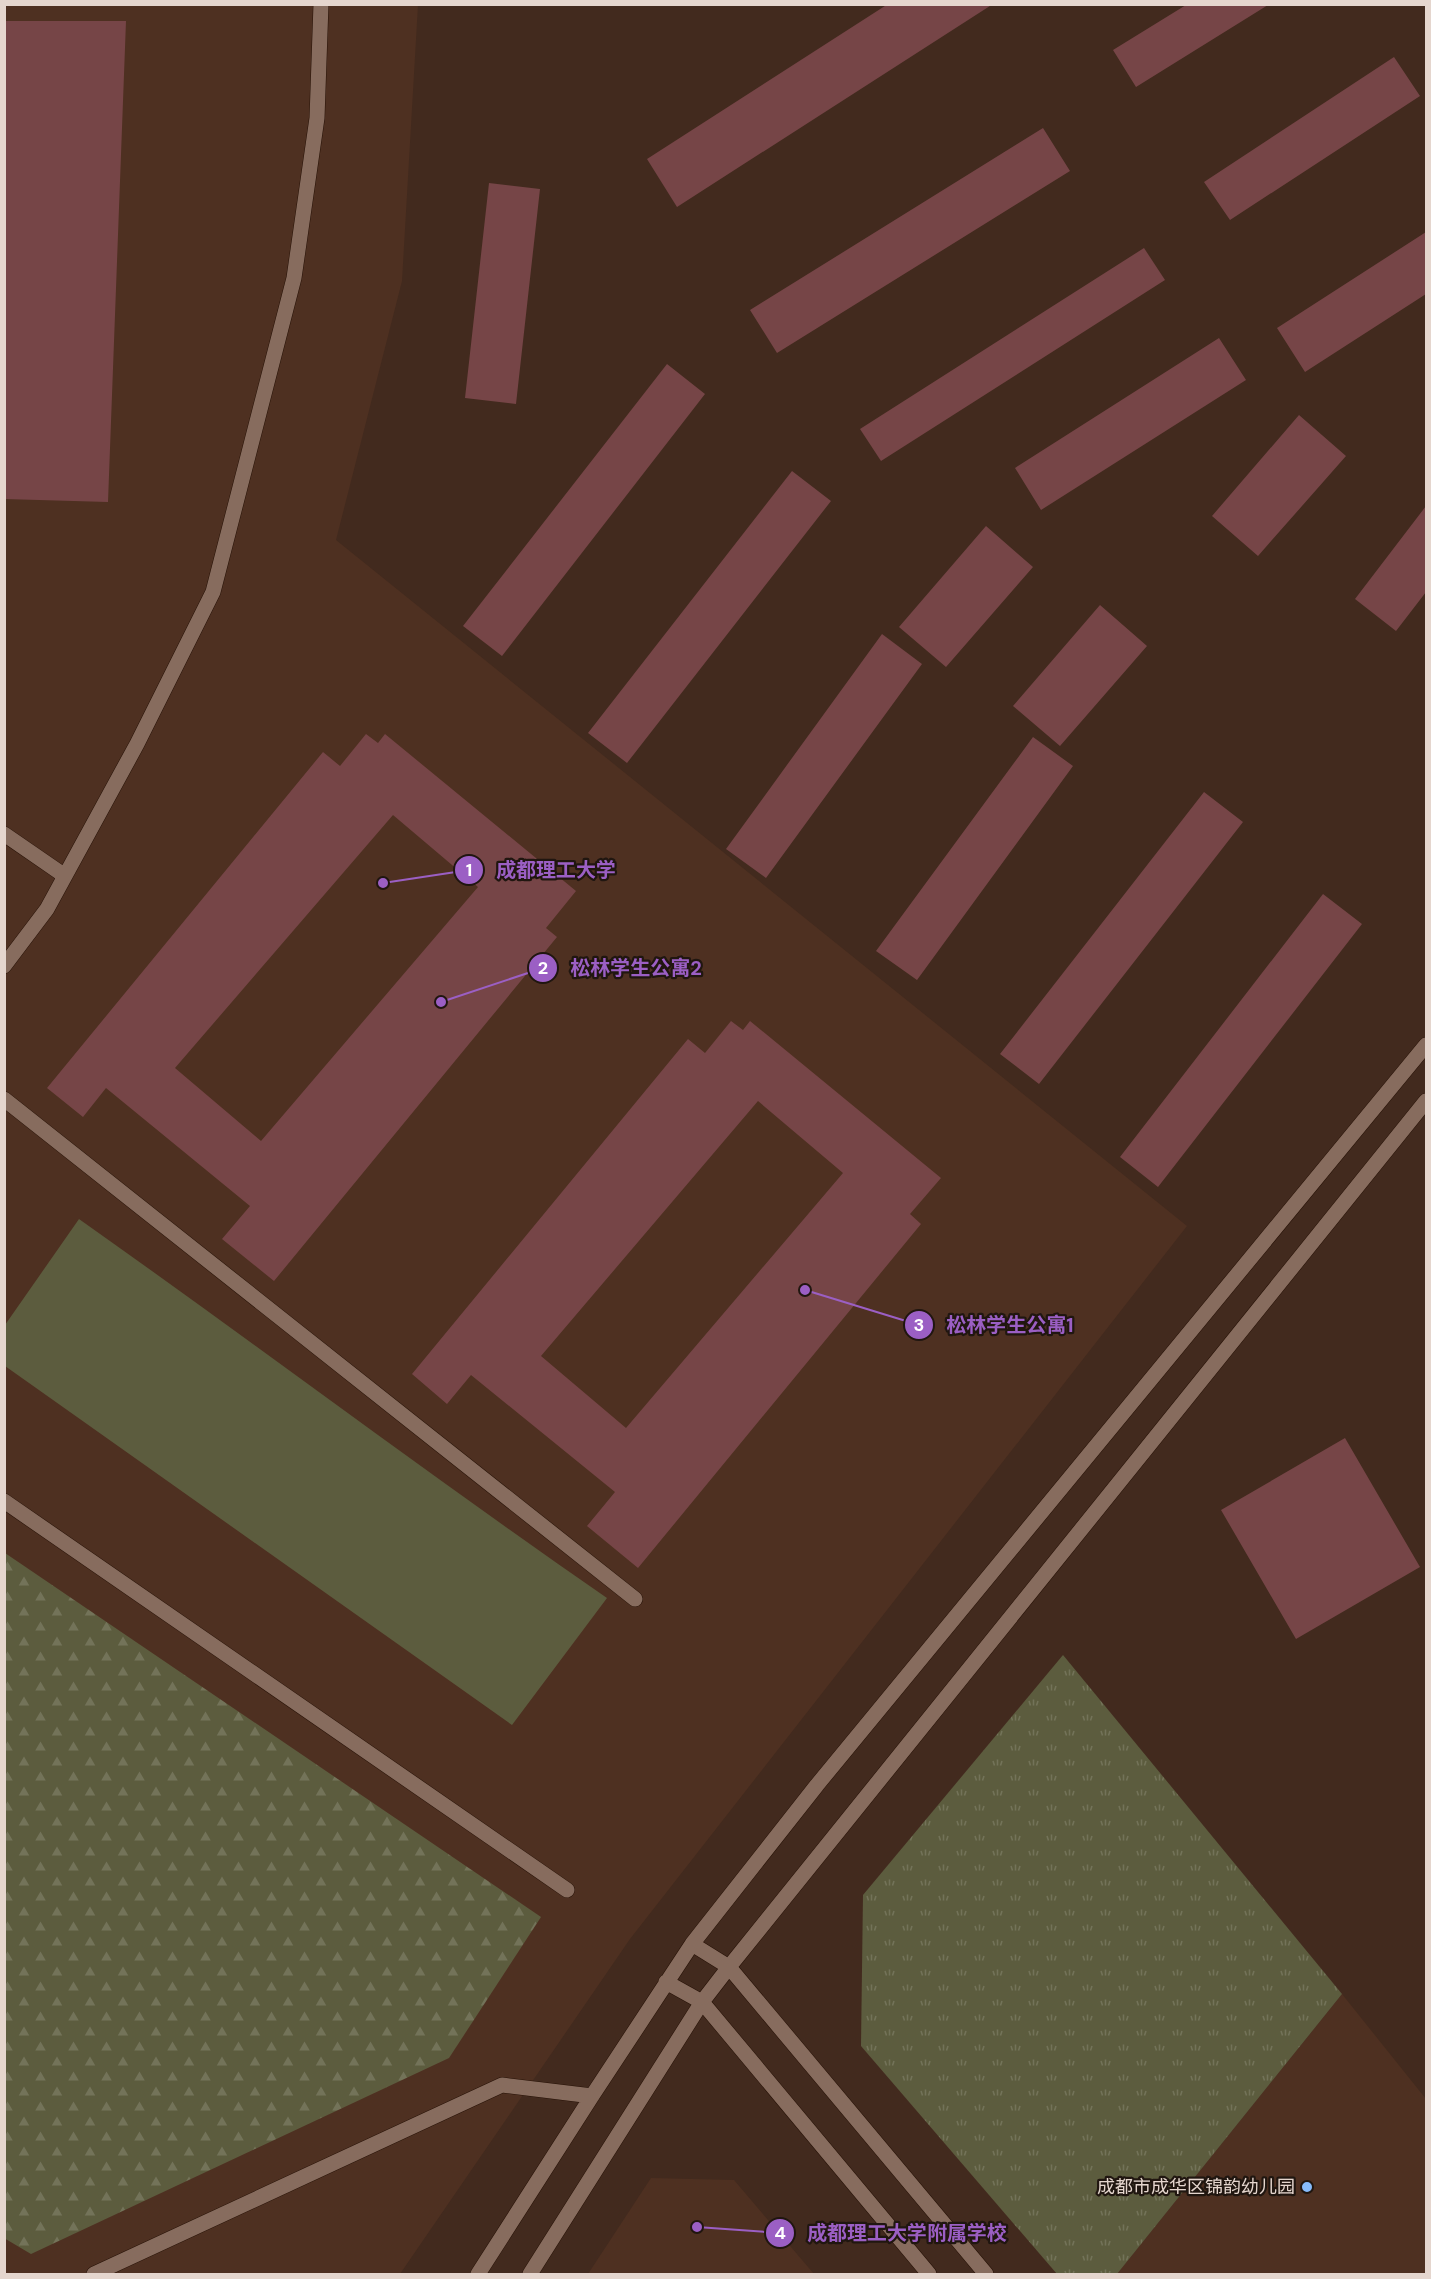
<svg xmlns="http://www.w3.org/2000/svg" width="1431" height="2279" font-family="'DM Sans','Noto Sans SC',sans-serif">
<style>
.built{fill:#4e3021}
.grass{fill:url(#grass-tufts)}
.forest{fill:url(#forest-firs)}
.pitch{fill:#5c5c3e}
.building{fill:#764547;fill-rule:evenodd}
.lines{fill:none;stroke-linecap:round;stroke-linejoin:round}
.minor-casing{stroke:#271207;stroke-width:16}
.minor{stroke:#876c5e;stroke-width:15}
.poi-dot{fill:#87bbfb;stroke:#201610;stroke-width:2}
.labels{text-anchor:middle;stroke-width:4.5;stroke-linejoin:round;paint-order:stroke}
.poi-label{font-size:18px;fill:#e5d6ce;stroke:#201610;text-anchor:end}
.leader{fill:none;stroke:#9b5fc4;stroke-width:2}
.callout-dot{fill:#9b5fc4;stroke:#201610;stroke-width:2}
.mark-label{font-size:18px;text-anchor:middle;font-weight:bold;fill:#fff}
.callout-label{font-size:20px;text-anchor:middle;font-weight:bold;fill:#9b5fc4;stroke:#201610;stroke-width:4.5;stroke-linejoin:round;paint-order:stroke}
</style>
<defs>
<pattern id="grass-tufts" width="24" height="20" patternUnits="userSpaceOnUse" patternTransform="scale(1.5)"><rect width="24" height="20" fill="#5c5c3e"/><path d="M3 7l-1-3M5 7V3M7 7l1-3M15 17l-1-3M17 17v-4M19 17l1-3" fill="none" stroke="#737359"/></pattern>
<pattern id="forest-firs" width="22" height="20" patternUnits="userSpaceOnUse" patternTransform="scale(1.5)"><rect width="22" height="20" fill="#5c5c3e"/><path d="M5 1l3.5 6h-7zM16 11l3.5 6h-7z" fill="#737359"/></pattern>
</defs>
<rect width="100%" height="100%" fill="#422a1e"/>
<path class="built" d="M5,5H418L402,281L336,540L1187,1226L630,1939L400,2274H5Z
M1342,1994L1426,2099V2274H1117Z
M651,2178L734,2180L814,2274H588Z"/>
<path class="grass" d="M1063,1655L1342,1994L1117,2274H1057L861,2046L863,1895Z"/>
<path class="forest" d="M5,1553L541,1917L449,2058L31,2254L4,2238Z"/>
<path class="pitch" d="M79,1219C256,1344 429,1475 607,1598L512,1725L5,1366V1325Z"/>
<path class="building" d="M888,4H993L677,207L647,159Z
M1186,5H1268L1136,87L1113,50Z
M4,21H126L108,502L4,499Z
M1394,57L1420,96L1230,220L1204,182Z
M1043,128L1070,171L777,353L750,310Z
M489,183L540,189L516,404L465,398Z
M1426,232V294L1305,372L1277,328Z
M1144,248L1165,280L881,461L860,429Z
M1219,338L1246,380L1041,510L1015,468Z
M667,364L705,394L502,656L463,626Z
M1299,415L1346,456L1258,556L1212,516Z
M792,471L831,501L627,763L588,733Z
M1426,506V592L1396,631L1355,599Z
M986,526L1033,567L946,667L899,627Z
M1100,605L1147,646L1060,746L1013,706Z
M882,634L922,664L766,878L726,849Z
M366,734L378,743L385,734L576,891L546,928L557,937L274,1281L222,1239L250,1206L106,1088L83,1117L47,1088L323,752L340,766ZM393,815L478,887L261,1141L175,1068Z
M1033,737L1073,766L917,980L876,951Z
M1204,792L1243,822L1039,1084L1000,1054Z
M1323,894L1362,924L1158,1187L1120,1157Z
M731,1021L743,1030L750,1021L941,1178L910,1214L921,1224L638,1568L587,1526L615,1492L471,1375L447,1404L412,1374L688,1039L705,1053ZM758,1101L843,1173L626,1428L541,1356Z
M1345,1438L1420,1567L1296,1639L1221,1510Z"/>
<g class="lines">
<defs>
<path id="minor" d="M4,834L65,876
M4,966L47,909L137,744L213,592L294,278L317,118L321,4
M4,1099L635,1599
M4,1501L567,1890
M692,1944L729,1967L986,2274
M666,1982L702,2002L929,2274
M94,2274L502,2085L592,2096
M478,2274L592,2096L692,1944L817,1785L1426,1045
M530,2274L702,2002L729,1967L1426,1101"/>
</defs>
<use href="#minor" class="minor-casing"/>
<use href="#minor" class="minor"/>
</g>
<circle class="poi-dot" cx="1307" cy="2187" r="6"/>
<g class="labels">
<g class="poi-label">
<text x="1295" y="2193">成都市成华区锦韵幼儿园</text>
</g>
</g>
<path class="leader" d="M383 883L469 870M441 1002L543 968M805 1290L919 1325M697 2227L780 2233"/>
<g class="callout-dot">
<circle cx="383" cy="883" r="6"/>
<circle cx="441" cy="1002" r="6"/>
<circle cx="805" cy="1290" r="6"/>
<circle cx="697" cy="2227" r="6"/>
<circle cx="469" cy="870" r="15"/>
<circle cx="543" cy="968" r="15"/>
<circle cx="919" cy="1325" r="15"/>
<circle cx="780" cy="2233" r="15"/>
</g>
<g class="mark-label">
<text x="469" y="876">1</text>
<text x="543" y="974">2</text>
<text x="919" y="1331">3</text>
<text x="780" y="2239">4</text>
</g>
<g class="callout-label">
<text x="556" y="877">成都理工大学</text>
<text x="636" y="975">松林学生公寓2</text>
<text x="1010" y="1332">松林学生公寓1</text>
<text x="907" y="2240">成都理工大学附属学校</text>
</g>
<rect width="1431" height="2279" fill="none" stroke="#e5d6ce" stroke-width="12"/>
</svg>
